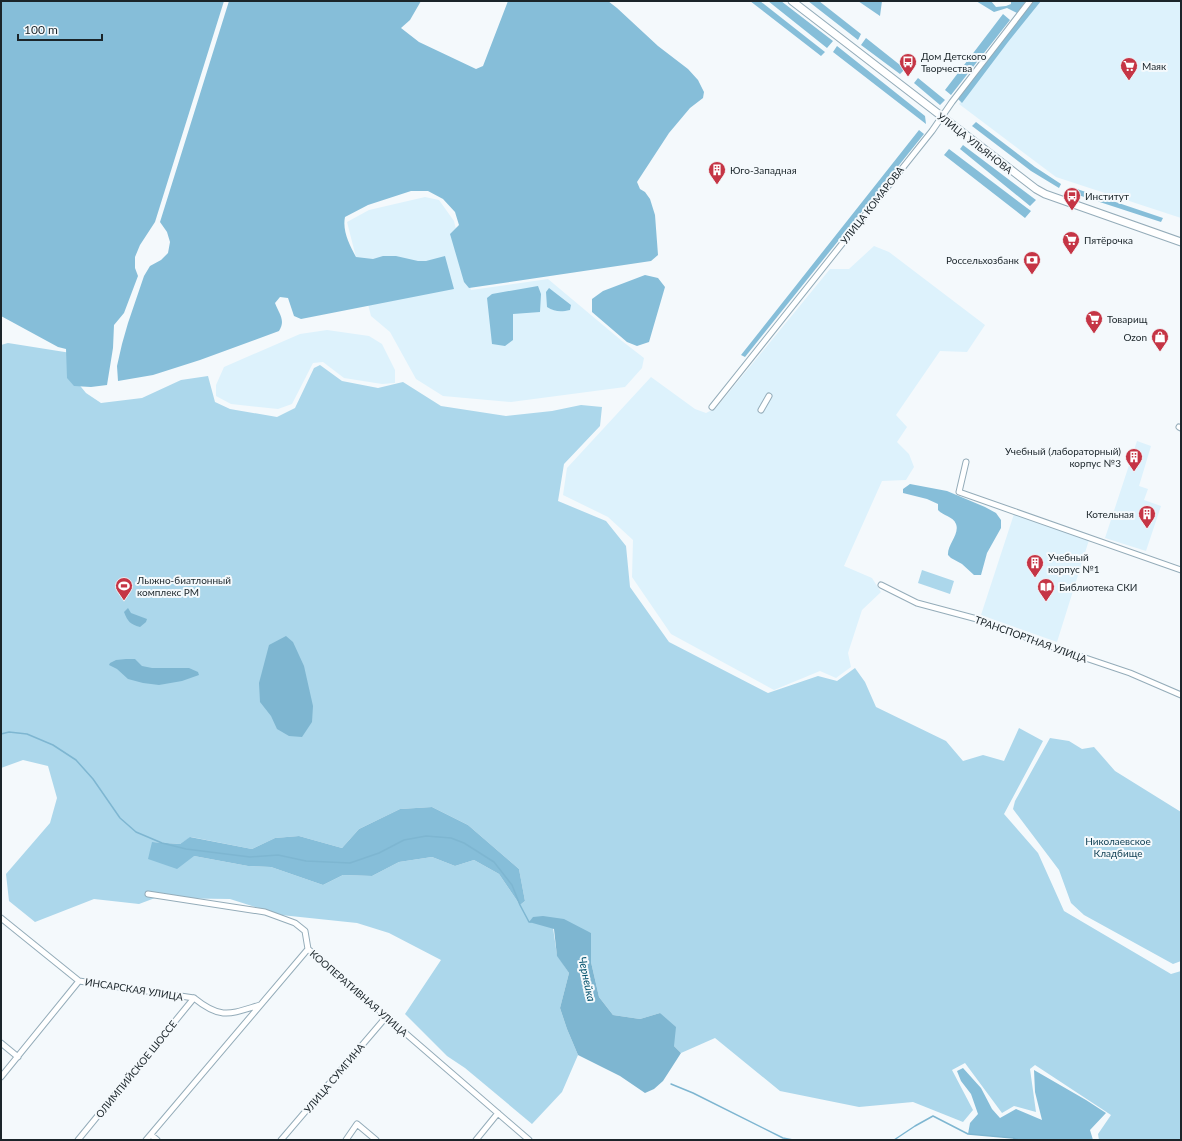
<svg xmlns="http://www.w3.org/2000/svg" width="1182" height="1141" font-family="Lato,sans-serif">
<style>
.built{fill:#ddf2fc}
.green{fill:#acd7eb;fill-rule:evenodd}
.forest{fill:#86bed9}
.water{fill:#7eb6d1}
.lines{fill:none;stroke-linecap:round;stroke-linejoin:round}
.stream{stroke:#7eb6d1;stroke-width:1.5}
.minor-casing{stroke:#94acb9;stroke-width:7}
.secondary-casing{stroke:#94acb9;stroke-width:9}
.minor{stroke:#fff;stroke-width:5}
.secondary{stroke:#fff;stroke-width:7}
.labels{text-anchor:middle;stroke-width:4;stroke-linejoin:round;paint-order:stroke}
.poi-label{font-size:10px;fill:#1b252a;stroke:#f4f9fc;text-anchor:start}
.street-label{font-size:10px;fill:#1b252a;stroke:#f4f9fc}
.park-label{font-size:10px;fill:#134256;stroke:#f4f9fc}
.water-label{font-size:11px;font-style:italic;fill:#00506b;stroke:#f4f9fc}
</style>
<rect width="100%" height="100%" fill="#f4f9fc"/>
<path class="built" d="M1038,1H1181V218L1056,177L959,104Z
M425,197L439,200L454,221L471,290L548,279L622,341L644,358L642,368L625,387L511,402L443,396L416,379L390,332L371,316L347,222L369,210Z
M874,246L889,252L985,325L967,352L940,351L896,415L907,427L897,442L909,454L914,467L906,480L882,481L844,566L872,578L881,592L862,610L848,653L851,667L836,678L820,671L774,690L671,634L632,577L633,540L608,517L563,495L567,468L651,377L695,409L706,413L716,408L830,269H849Z
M327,330L369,336L382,344L395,370V383L382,384L344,378L323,362L313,363L292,404L278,409L231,404L216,396V385L224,367L300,334Z
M1137,441L1151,446L1139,486L1148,489L1144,500L1161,506L1146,551L1105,538Z
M1014,514L1089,540L1057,642L981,615Z"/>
<path class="green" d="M8,343L71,353L77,382L86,393L101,403L142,398L181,380L208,376L215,402L230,409L277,417L295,408L314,368L320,365L342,381L378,388L403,382L441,406L506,416L552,411L581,405L602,407L600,426L564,464L558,501L606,521L626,546L630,587L669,642L768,693L818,676L837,681L855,668L865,682L876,707L946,741L963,761L983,755L1004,761L1019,728L1043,741L1004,814L1038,853L1064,911L1171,974L1181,971V1140H1099L1098,1134L1111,1115L1035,1065L1030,1069L1036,1112L1014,1106L1002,1113L965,1063L952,1070L973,1110L963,1122L913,1102L859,1107L780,1091L715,1038L681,1053L674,1046L660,1013L640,1019L613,1015L599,997L591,962V933L553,928L557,955L569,973L560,1008L567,1029L578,1055L562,1092L532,1124L465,1068L447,1056L405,1014L441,960L389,933L357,923L281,915L230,899L155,898L139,904L94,899L35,922L9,901L6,874L50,823L57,798L48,766L23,760L1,768V345ZM432,807L468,825L519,869L525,901L520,905L499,874L474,860L455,866L432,857L399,862L372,876L343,875L323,885L271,867L248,866L194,856L152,842L180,844L191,837L252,849L275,838L299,836L342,848L359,829L400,809Z
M922,570L954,581L950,594L918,583Z
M1050,738L1069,741L1082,749L1094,747L1115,771L1181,812V961L1173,964L1084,915L1071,903L1059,870L1013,809L1015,801Z"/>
<path class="forest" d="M1,1H224L155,222L140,245L135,257V268L138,276L124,313L114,325L113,348L107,385L91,387L74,386L67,378L66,349L58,347L1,316Z
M229,1H421L410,20L401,28L419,42L476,69L483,66L508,1H608L617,8L658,46L688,69L698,80L704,92L703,98L690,108L669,133L637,182L640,189L645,192L650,199L655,215L658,255L651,261L469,288L464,282L450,234L459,225L455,212L443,199L428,191H411L368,205L345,217C342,231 350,246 356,257L373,259L383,256H396L418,261H426L445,256L454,289L301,319L294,316L288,298L280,297L275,303C279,314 286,320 279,331L200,360L153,375L118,381L117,366L122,344L128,323L144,276L150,266L161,260L168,253L170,242L167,232L160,222Z
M750,1H760L825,52L821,56Z
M768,1H781L833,41L827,48Z
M808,1H819L861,34L858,40Z
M858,1H882L880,16Z
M976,1H991L996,7L1006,6L1011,4V1H1026L1017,13L1007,8L994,12Z
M1034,1H1041L1008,42L962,103L958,99L1003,38Z
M1003,14L1010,20L951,95L945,90Z
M866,38L905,69L900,74L861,45Z
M837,46L925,116L926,124L833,52Z
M918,78L945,100L940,105L914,83Z
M976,122L1035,167L1061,184L1059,188L1031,171L972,126Z
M919,130L924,134L745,357L741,355Z
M963,145L1036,200L1030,206L960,149Z
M949,149L1031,211L1025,218L944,155Z
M1071,187L1163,218L1161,222L1069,192Z
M645,275L658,278L665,287L649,342L637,346L627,342L592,312V299L603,291Z
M538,286L541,294L540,312L513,314V340L505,346L492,344L487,298L492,294Z
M549,288L571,305L570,310C561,312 555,312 547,307L546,292Z
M910,484L947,491L985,507L996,513L1001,520V528L987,553L981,575H974L962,564L951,558L948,555C947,545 960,534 956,524C953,516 943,516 938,510V504L927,499L903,493V489Z
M432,807L468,825L519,869L525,901L520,905L499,874L474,860L455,866L432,857L399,862L372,876L343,875L323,885L271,867L248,866L194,856L177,869L148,859L152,842L180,844L190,837L252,849L275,838L299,836L342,848L359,829L400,809Z
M963,1068L981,1088L992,1109L1000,1118L1016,1109L1042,1120L1035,1092L1034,1070L1086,1100L1106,1113L1090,1130L1093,1140H1019L1013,1138L968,1134L970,1123L978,1114L971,1094L961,1081L957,1071Z"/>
<path class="water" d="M128,608L131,613L147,619L146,622L140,627C130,624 128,622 124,612Z
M286,636L293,642L304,666L313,706L312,722L302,737L289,736L277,729L271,716L260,702L259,683L269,645Z
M126,659H135L142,666L152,668H189L198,672L199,675L182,681L159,685L143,683L128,679L117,669L109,665L110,663L116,660Z
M543,916L564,919L591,933V962L599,997L613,1015L640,1019L660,1013L676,1027L674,1046L681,1053L663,1081L654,1089L645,1093L620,1076L578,1055L567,1029L560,1008L569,973L557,956L554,929L529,922L533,917Z"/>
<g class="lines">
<path class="stream" d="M1,734L9,732L27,734L53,745L76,760L93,779L120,818L136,832L162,843L186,849L250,857L278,855L306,861L350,863L379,853L404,840L426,836L451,838L464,843L494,862L512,885L520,905L529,922H531
M671,1084L693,1093L783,1138L793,1140
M863,1140H869
M894,1140L915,1126L933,1116L968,1134L1013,1138L1019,1140"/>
<defs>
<path id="minor" d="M712,407L932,131L952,102L1030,1
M761,410L769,396
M1179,427L1181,428
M966,462L959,492L1181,570
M881,585L917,603L977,619L1044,644L1130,673L1181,695
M148,894L265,912L295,923L305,931L308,949L529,1140
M1,918L79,981L194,998
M194,998C221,1020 230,1014 260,1005
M1,1043L18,1057
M1,1077L79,981
M151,1135L157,1140
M78,1140L194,998
M146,1140L308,949
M281,1140L387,1016
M346,1140L357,1124L376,1140
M476,1140L498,1113"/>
<path id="secondary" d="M792,1L1036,189L1045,194L1181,242"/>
</defs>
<use href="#minor" class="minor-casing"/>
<use href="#secondary" class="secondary-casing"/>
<use href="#minor" class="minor"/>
<use href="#secondary" class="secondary"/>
</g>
<defs>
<symbol id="bus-pin" viewBox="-11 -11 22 30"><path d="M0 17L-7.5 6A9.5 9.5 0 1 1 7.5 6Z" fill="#c53545" stroke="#f4f9fc"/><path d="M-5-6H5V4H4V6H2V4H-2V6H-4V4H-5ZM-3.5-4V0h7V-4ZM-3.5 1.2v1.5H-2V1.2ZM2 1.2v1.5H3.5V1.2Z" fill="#fff"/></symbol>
<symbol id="supermarket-pin" viewBox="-11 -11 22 30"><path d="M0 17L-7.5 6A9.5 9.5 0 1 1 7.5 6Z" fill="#c53545" stroke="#f4f9fc"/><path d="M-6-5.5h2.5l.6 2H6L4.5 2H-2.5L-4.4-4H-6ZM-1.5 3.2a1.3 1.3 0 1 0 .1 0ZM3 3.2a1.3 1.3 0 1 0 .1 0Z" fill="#fff"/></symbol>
<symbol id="building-pin" viewBox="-11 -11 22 30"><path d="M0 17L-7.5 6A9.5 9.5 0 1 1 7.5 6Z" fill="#c53545" stroke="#f4f9fc"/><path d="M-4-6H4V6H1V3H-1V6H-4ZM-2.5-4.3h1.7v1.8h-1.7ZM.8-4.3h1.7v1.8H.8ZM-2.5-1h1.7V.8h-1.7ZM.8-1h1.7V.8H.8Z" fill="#fff"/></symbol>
<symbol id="bank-pin" viewBox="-11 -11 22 30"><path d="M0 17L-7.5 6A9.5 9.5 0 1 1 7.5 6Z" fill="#c53545" stroke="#f4f9fc"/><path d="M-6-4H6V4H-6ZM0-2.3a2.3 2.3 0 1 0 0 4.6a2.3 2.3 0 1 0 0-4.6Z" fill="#fff"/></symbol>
<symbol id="shop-pin" viewBox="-11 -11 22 30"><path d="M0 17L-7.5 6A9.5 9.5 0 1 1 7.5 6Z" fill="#c53545" stroke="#f4f9fc"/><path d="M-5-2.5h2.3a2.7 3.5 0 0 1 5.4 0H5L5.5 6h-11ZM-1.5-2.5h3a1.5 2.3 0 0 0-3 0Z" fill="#fff"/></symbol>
<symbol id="stadium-pin" viewBox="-11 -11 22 30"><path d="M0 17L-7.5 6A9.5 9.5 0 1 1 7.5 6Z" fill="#c53545" stroke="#f4f9fc"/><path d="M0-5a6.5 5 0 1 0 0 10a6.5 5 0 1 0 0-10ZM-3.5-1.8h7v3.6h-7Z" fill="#fff"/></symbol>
<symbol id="library-pin" viewBox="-11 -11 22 30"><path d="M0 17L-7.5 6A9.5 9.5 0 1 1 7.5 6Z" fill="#c53545" stroke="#f4f9fc"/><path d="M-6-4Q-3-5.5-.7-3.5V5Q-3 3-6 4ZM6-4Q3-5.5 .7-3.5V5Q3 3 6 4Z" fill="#fff"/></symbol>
</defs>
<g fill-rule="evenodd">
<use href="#bus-pin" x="898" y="52" width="20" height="27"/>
<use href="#supermarket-pin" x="1119" y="56" width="20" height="27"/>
<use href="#building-pin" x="707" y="160" width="20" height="27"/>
<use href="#bus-pin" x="1062" y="186" width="20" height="27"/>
<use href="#supermarket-pin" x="1061" y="230" width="20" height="27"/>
<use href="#bank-pin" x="1022" y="250" width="20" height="27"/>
<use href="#supermarket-pin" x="1084" y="309" width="20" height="27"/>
<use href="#shop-pin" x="1150" y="327" width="20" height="27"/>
<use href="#building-pin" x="1124" y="447" width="20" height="27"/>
<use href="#building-pin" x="1137" y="504" width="20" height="27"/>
<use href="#building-pin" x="1025" y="553" width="20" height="27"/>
<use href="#stadium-pin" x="114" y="576" width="20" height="27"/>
<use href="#library-pin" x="1036" y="577" width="20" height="27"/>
</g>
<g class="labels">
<g class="poi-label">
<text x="921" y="60">Дом Детского<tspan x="921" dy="12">Творчества</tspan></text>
<text x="1142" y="70">Маяк</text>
<text x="730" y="174">Юго-Западная</text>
<text x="1085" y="200">Институт</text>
<text x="1084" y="244">Пятёрочка</text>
<text x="1019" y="264" text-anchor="end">Россельхозбанк</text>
<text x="1107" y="323">Товарищ</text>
<text x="1147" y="341" text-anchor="end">Ozon</text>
<text x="1121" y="455" text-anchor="end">Учебный (лабораторный)<tspan x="1121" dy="12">корпус №3</tspan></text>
<text x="1134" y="518" text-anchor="end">Котельная</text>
<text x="1048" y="561">Учебный<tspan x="1048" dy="12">корпус №1</tspan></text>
<text x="137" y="584">Лыжно-биатлонный<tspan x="137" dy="12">комплекс РМ</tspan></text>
<text x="1059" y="591">Библиотека СКИ</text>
</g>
<g class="street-label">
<text transform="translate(975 143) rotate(38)" y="4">УЛИЦА УЛЬЯНОВА</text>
<text transform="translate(872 205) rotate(-52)" y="4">УЛИЦА КОМАРОВА</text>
<text transform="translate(1031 639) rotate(20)" y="4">ТРАНСПОРТНАЯ УЛИЦА</text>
<text transform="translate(134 989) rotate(9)" y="4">ИНСАРСКАЯ УЛИЦА</text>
<text transform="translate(359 993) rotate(41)" y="4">КООПЕРАТИВНАЯ УЛИЦА</text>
<text transform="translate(136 1069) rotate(-51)" y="4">ОЛИМПИЙСКОЕ ШОССЕ</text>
<text transform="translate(334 1078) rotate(-50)" y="4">УЛИЦА СУМГИНА</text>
</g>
<g class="park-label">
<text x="1118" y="845">Николаевское<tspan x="1118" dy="12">Кладбище</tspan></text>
</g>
<g class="water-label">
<text transform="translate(587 979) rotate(78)" y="4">Чернейка</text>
</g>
</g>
<rect width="1182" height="1141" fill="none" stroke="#1b252a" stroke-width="4"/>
<path d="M18 34v6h84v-6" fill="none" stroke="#1b252a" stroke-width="2"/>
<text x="24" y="34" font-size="12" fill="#1b252a" stroke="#f4f9fc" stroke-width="3" paint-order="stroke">100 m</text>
</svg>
